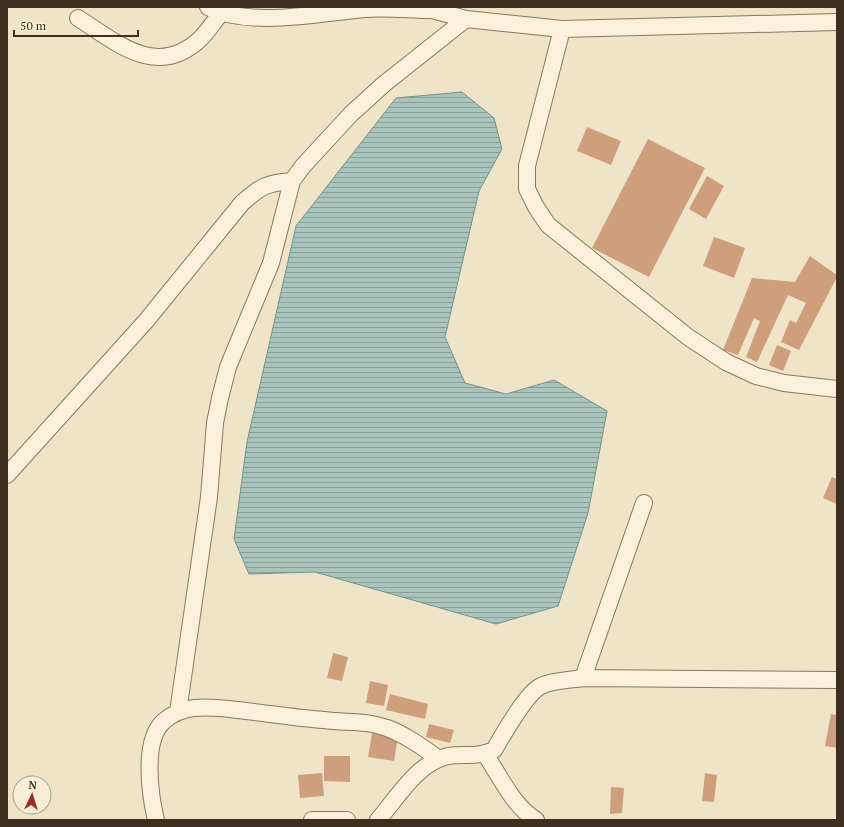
<svg xmlns="http://www.w3.org/2000/svg" width="844" height="827" font-family="'PT Serif',serif">
<style>
.water{fill:url(#water-rules);stroke:#6f938a}
.building{fill:#cf9f7d}
.lines{fill:none;stroke-linecap:round;stroke-linejoin:round}
.minor-casing{stroke:#8d765c;stroke-width:18}
.minor{stroke:#faf1dc;stroke-width:16}
</style>
<defs>
<pattern id="water-rules" width="6" height="5" patternUnits="userSpaceOnUse"><rect width="6" height="5" fill="#a9c4bc"/><path d="M0 2.5h6" fill="none" stroke="#8ba098"/></pattern>
</defs>
<rect width="100%" height="100%" fill="#f0e4c8"/>
<path class="water" d="M462,92L494,118L502,149L479,191L445,337L465,383L506,394L554,380L607,411L588,513L558,606L496,624L315,572L249,574L234,539L247,442L296,226L396,98Z"/>
<path class="building" d="M587,127L621,141L611,165L577,151Z
M648,139L705,168L649,277L592,248Z
M707,176L724,186L706,219L689,209Z
M714,237L745,248L734,278L703,266Z
M810,256L837,275V277L799,350L781,342L790,320L796,323L806,303L788,295L757,362L746,357L760,321L754,318L738,355L723,350L752,278L795,282Z
M777,345L791,351L783,371L769,365Z
M832,477L837,479V504L823,498Z
M333,653L348,657L342,681L327,678Z
M370,681L388,685L384,706L366,703Z
M390,694L428,704L425,719L386,710Z
M831,714L837,715V748L825,746Z
M429,724L454,730L450,743L426,737Z
M372,733L398,736L394,761L368,757Z
M324,756H350V782L324,781Z
M322,773L324,796L300,798L298,775Z
M705,773L717,775L714,802L702,801Z
M611,787L624,788L622,813L610,814Z"/>
<g class="lines">
<defs>
<path id="minor" d="M208,7C250,28 319,13 365,9C387,7 410,10 432,10
M433,7L432,10L466,19L562,29L837,22
M78,18C117,43 158,80 201,38C209,30 215,20 222,12
M562,29L527,166V189L536,207L548,225L688,337L726,362L756,376L784,383L837,389
M7,475L146,321L242,203C261,186 267,183 292,181
M583,678L644,503
M178,712L209,497L215,423L220,398L228,367L271,263L292,181L303,166L351,114L384,84L466,19
M485,754C500,776 513,806 536,820
M156,820C150,795 142,740 164,721C172,714 184,709 194,708C212,706 229,709 246,711C272,714 298,718 324,720C345,723 366,720 387,728C406,735 422,747 439,759
M312,820H347
M378,820C398,797 417,763 448,756C465,753 476,758 494,750C503,735 526,693 541,686C553,680 570,680 583,678L837,680"/>
</defs>
<use href="#minor" class="minor-casing"/>
<use href="#minor" class="minor"/>
</g>
<rect width="844" height="827" fill="none" stroke="#3d2e20" stroke-width="16"/>
<g transform="translate(32 795) rotate(4)"><circle r="19" fill="#f7eed8" stroke="#ada18e"/>
<path d="M0-3L7 15L0 10L-7 15Z" fill="#9e2a2b"/>
<text y="-6" font-size="11" font-weight="bold" text-anchor="middle" fill="#3d2e20">N</text>
</g>
<path d="M14 30v6h124v-6" fill="none" stroke="#3d2e20" stroke-width="2"/>
<text x="20" y="30" font-size="12" fill="#3d2e20" stroke="#f7eed8" stroke-width="3" paint-order="stroke">50 m</text>
</svg>
